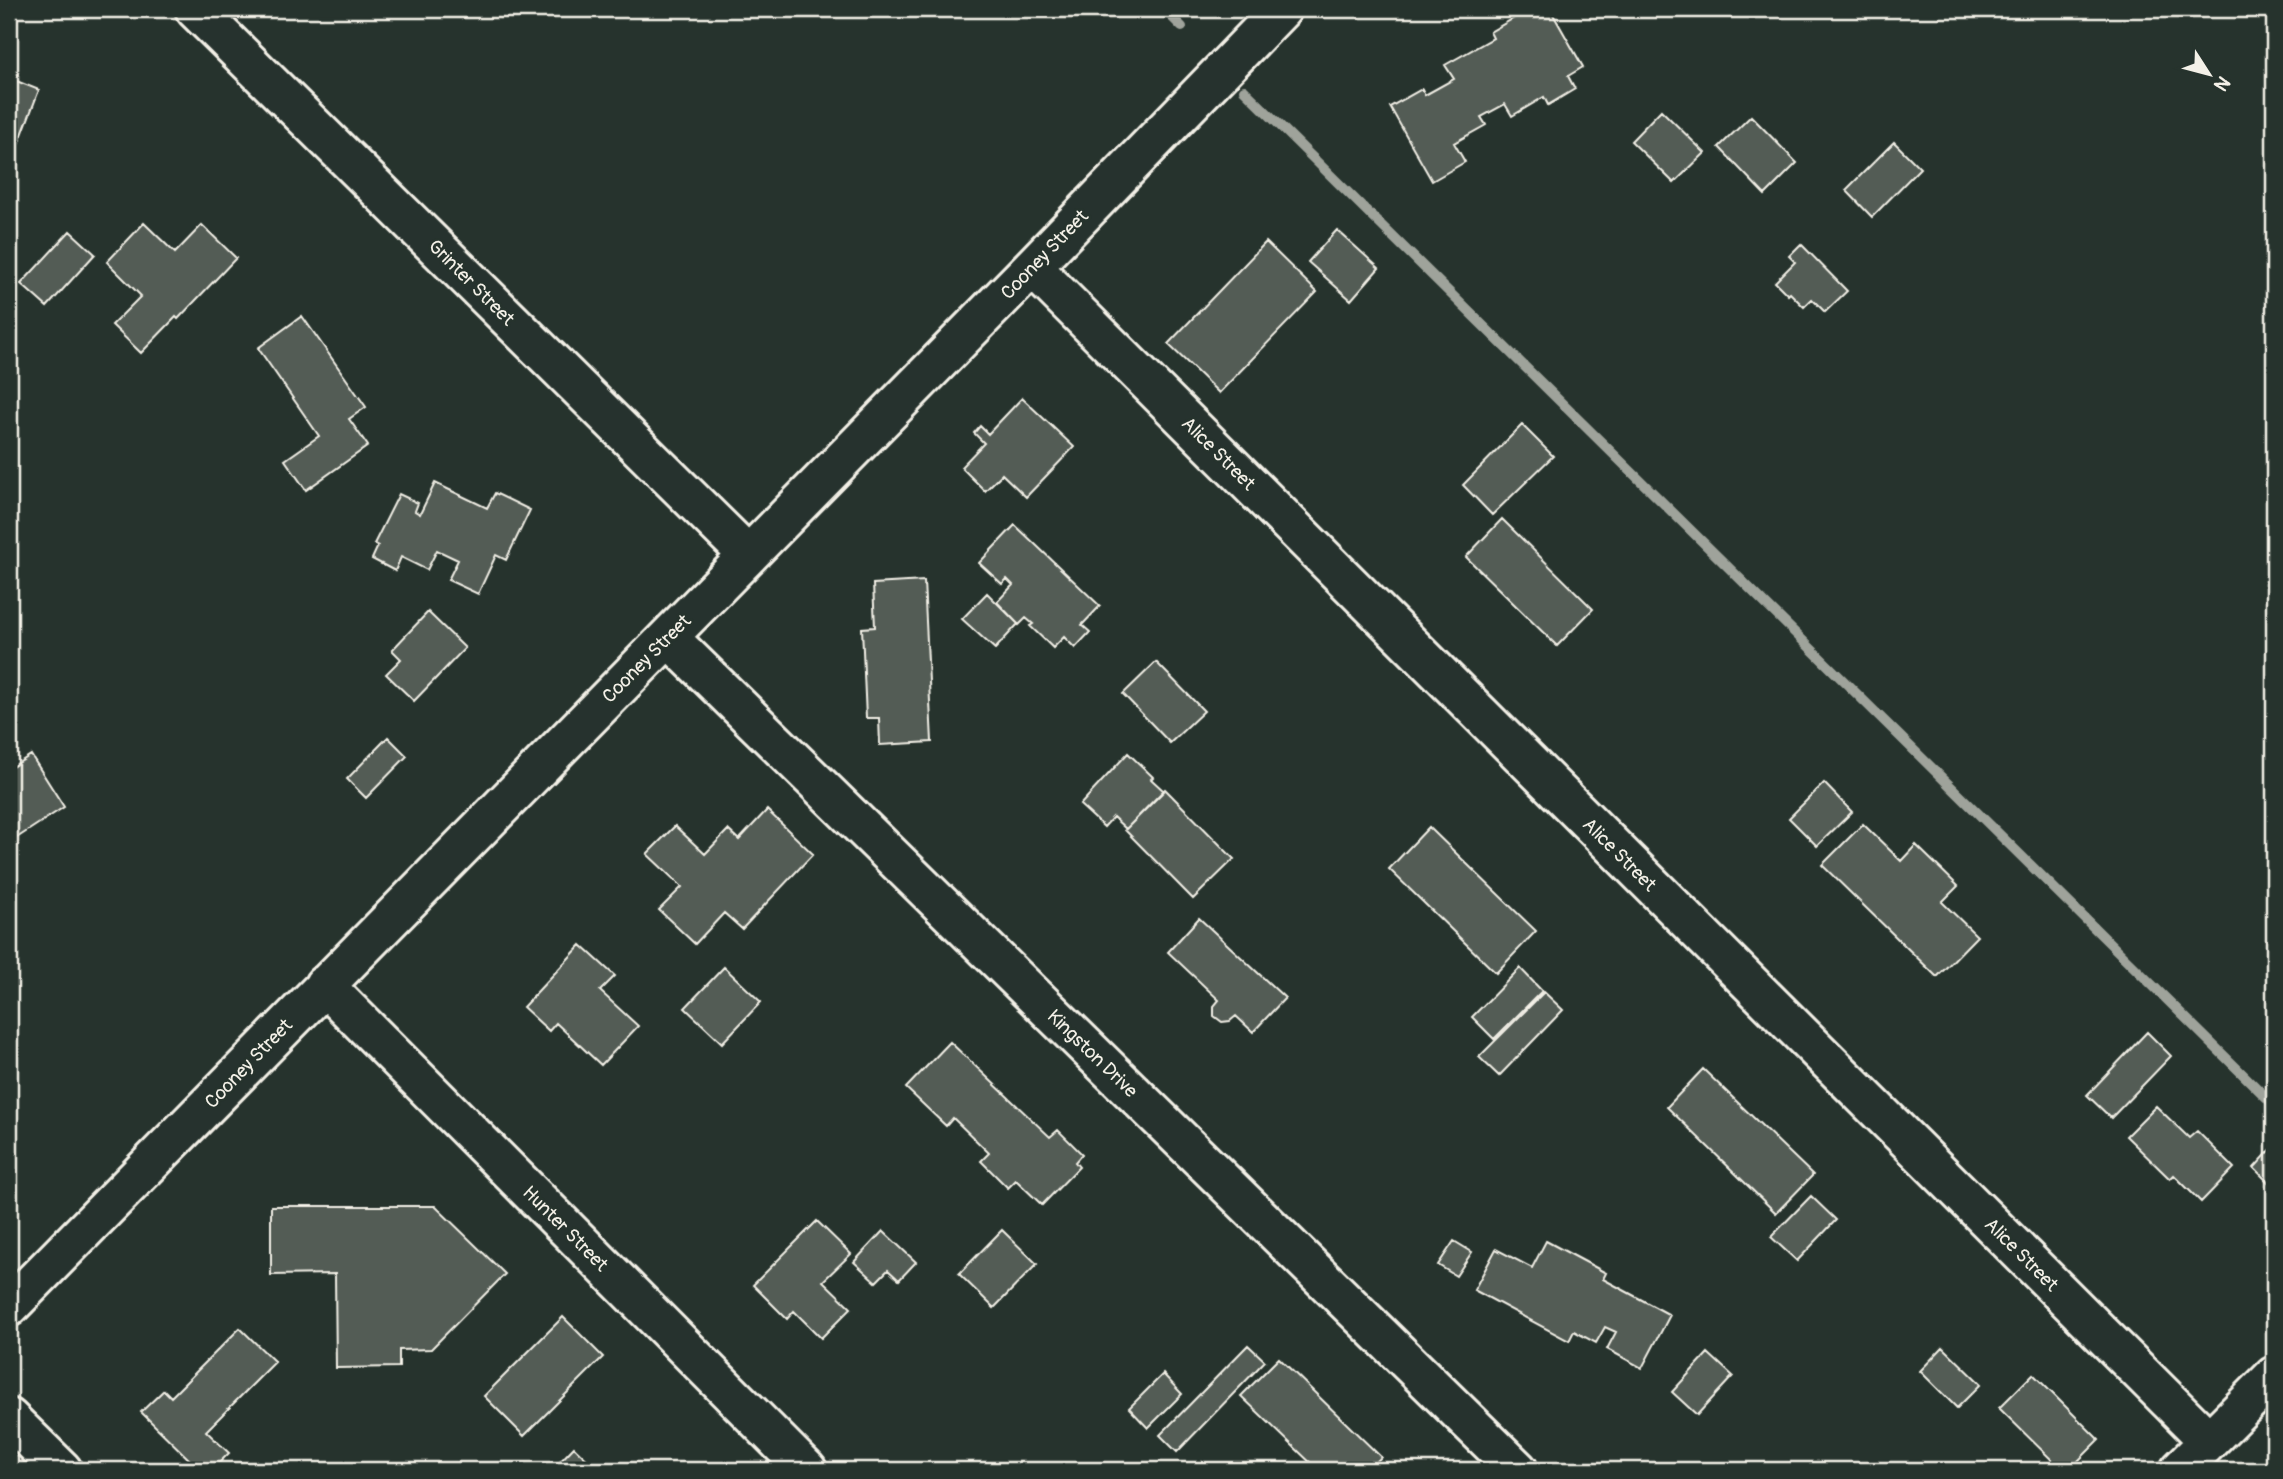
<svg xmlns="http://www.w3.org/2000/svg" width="2283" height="1479" font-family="Pangolin,sans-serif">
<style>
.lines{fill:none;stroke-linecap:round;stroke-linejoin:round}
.stream{stroke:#9fa39b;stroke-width:10}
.building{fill:#525c55;stroke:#f4f1e8;stroke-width:2}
.minor-casing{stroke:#f4f1e8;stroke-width:44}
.minor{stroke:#26332d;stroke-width:38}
.labels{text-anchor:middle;stroke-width:5;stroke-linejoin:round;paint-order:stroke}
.street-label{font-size:19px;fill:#f4f1e8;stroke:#26332d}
</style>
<rect width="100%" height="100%" fill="#26332d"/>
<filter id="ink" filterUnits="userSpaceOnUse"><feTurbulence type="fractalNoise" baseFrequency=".0143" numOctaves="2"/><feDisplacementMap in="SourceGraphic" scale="14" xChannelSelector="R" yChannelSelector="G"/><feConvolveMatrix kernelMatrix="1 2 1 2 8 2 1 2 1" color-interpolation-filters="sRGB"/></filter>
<g filter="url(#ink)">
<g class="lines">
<path class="stream" d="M1164,9L1182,27
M1244,90L2274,1105"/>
</g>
<path class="building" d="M1530,9H1550L1583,67L1568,76L1575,89L1548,105L1544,97L1512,116L1505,104L1481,117L1486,125L1454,143L1465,162L1432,181L1390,107L1422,89L1425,95L1454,79L1445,65L1493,38L1490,32Z
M9,78L39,90L17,148L9,145Z
M1661,110L1705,153L1674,183L1631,141Z
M1751,116L1797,163L1765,195L1719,147Z
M1894,142L1920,168L1872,217L1846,190Z
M144,223L175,253L202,225L236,258L178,319L176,317L141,353L112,325L141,296L107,262Z
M1337,230L1379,268L1351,300L1308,262Z
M70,231L95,254L47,307L21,284Z
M1266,242L1317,292L1219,393L1168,344Z
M1801,244L1847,291L1825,312L1812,299L1804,307L1790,293L1788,295L1775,282L1795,262L1789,256Z
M302,316L366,407L349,419L368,446L306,490L285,460L319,436L258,348Z
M1022,398L1074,447L1026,497L1002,474L985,491L961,467L984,443L974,433L980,426L988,434Z
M1522,425L1553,456L1492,515L1463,485Z
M435,483L487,508L495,493L530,510L506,560L496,555L478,594L448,580L458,560L437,550L427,570L401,557L395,571L372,559L378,546L374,544L399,494L418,503L415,511L420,514Z
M1502,519L1593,609L1557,646L1466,557Z
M1015,525L1100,606L1082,625L1090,632L1075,648L1064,637L1053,648L1030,626L1033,624L1026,618L1019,625L997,602L1013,585L1007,579L1002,584L979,563Z
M924,581L932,742L880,745L879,718H866L862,628L875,627L873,584Z
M987,593L1018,624L995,649L962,619Z
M428,612L465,648L414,701L386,674L401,659L392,650Z
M1156,662L1204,711L1170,743L1123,694Z
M388,737L407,756L366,798L347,779Z
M1128,753L1153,777L1151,779L1164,791L1126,829L1113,817L1104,827L1080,805Z
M31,755L64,807L9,843V769Z
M1824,783L1852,812L1817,846L1789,818Z
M1165,789L1234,859L1193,899L1125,830Z
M767,810L813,854L742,929L724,913L695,944L659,910L682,887L647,854L675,826L705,854L728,830L739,840Z
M1863,824L1901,861L1916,845L1958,886L1942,902L1977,936L1937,977L1822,865Z
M1429,827L1536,931L1496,973L1389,869Z
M1199,918L1285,998L1253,1032L1236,1016L1230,1021L1222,1022L1214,1016V1006L1219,1000L1168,952Z
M581,945L615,976L600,991L638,1026L601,1065L556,1023L549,1031L523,1007Z
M724,967L761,1002L722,1043L685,1008Z
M1520,968L1542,991L1494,1039L1472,1017Z
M1544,992L1563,1010L1499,1076L1479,1057Z
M2147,1032L2171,1056L2111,1118L2087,1095Z
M950,1042L1050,1137L1058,1130L1082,1154L1075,1162L1079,1167L1042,1205L1016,1180L1008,1188L981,1161L989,1153L953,1118L946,1126L906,1088Z
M1703,1069L1813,1175L1776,1213L1667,1107Z
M2156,1106L2189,1138L2197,1131L2234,1168L2201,1202L2174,1175L2170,1179L2126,1136Z
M2274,1146V1188L2254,1168Z
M1811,1196L1836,1220L1797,1261L1771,1237Z
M271,1206H435L505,1274L431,1349L399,1350V1367L336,1368L335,1274L271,1275Z
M817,1221L851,1254L823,1281L851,1308L821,1338L794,1311L787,1319L753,1285Z
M1002,1230L1037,1264L994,1308L959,1274Z
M883,1231L916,1262L899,1280L888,1270L876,1282L854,1262Z
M1454,1241L1472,1252L1456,1276L1438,1265Z
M1546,1241L1606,1273L1603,1279L1670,1315L1642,1368L1607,1349L1616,1332L1605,1327L1596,1343L1574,1331L1569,1341L1474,1290L1496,1249L1532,1268Z
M563,1317L603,1357L524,1436L484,1396Z
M240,1328L275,1362L206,1431L229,1453L212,1470H200L141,1412L164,1390L171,1397Z
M1248,1345L1265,1361L1177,1452L1160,1435Z
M1943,1347L1981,1384L1957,1408L1920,1371Z
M1708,1353L1733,1376L1697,1415L1672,1392Z
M1279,1358L1381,1457L1369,1470H1318L1241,1396Z
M1163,1374L1182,1394L1148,1428L1129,1408Z
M2033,1374L2099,1440L2069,1470H2062L1999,1408Z
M574,1447L598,1470H552Z"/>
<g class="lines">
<defs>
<path id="minor" d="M195,9L748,555
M1032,267L2209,1441
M668,637L1518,1470
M324,985L807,1470
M9,1307L1032,267L1282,9
M9,1418L62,1470
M2180,1470L2274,1376"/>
</defs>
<use href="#minor" class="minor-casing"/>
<use href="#minor" class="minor"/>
</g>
</g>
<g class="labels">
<g class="street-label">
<text transform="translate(1044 254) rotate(-46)" y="7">Cooney Street</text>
<text transform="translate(472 282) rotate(45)" y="7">Grinter Street</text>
<text transform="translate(1219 453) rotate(45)" y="7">Alice Street</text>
<text transform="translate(646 658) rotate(-45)" y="7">Cooney Street</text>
<text transform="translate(1620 854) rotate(45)" y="7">Alice Street</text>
<text transform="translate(1093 1053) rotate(44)" y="7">Kingston Drive</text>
<text transform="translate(248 1063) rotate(-46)" y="7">Cooney Street</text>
<text transform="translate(566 1228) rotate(45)" y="7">Hunter Street</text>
<text transform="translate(2022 1254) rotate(45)" y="7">Alice Street</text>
</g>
</g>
<rect width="2283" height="1479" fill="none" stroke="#26332d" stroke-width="35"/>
<rect x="18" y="18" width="2248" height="1444" fill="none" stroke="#f4f1e8" stroke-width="2.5" filter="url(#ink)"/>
<g transform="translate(2209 74) rotate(126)" stroke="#26332d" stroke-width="5" paint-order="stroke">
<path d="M0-5L12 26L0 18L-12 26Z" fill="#f4f1e8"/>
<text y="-10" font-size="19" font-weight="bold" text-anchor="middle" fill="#f4f1e8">N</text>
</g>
</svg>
